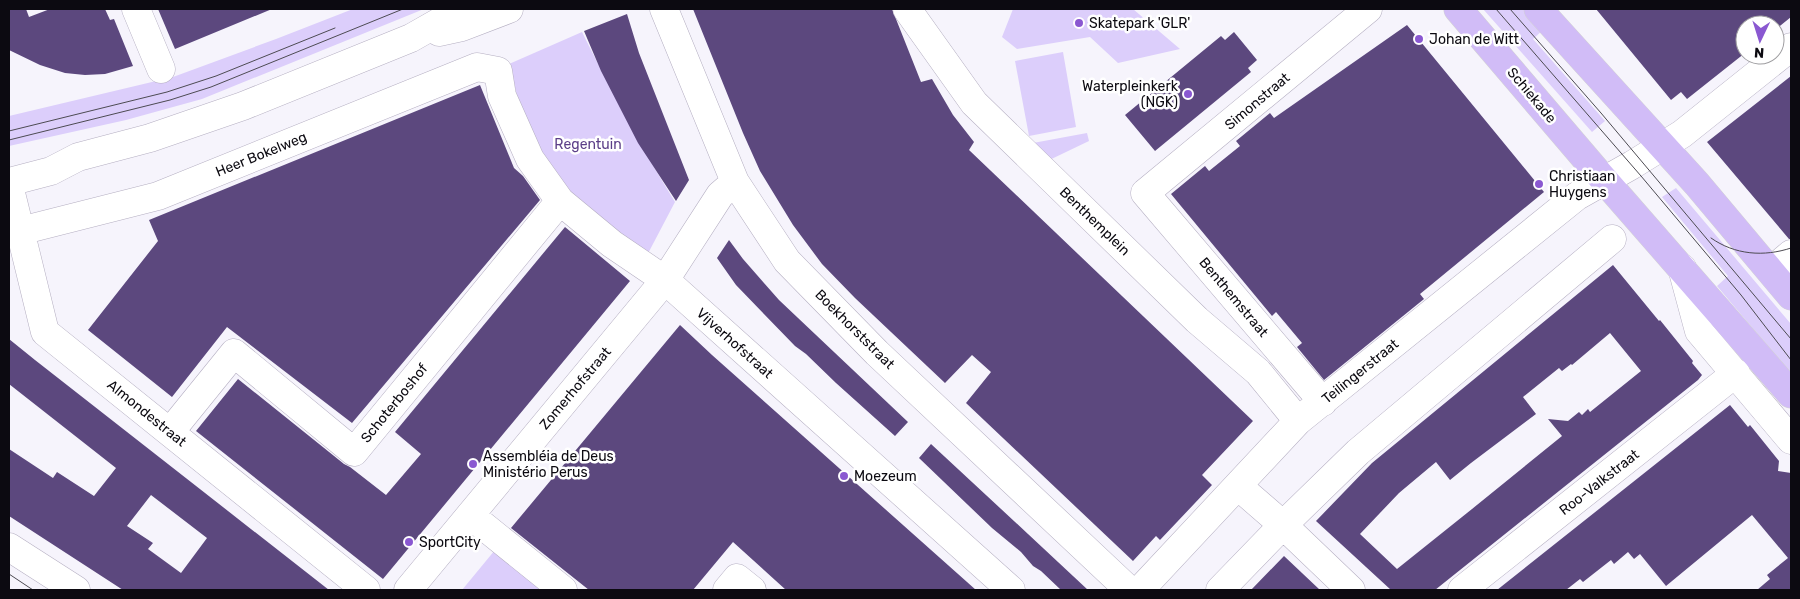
<svg xmlns="http://www.w3.org/2000/svg" width="1800" height="599" font-family="Rubik,sans-serif">
<style>
.green{fill:#dccefb}
.building{fill:#5c487e;fill-rule:evenodd}
.lines{fill:none;stroke-linecap:round;stroke-linejoin:round}
.minor-casing{stroke:#b5afc2;stroke-width:29}
.major-casing{stroke:#d3d3d4;stroke-width:29}
.minor{stroke:#fff;stroke-width:28}
.major{stroke:#d1bcf7;stroke-width:28}
.tram{stroke:#4d4b52;stroke-width:1}
.poi-dot{fill:#8a58d1;stroke:#fff;stroke-width:2}
.labels{text-anchor:middle;stroke-width:5;stroke-linejoin:round;paint-order:stroke}
.poi-label{font-size:14px;fill:#0c0a11;stroke:#fff;text-anchor:start}
.street-label{font-size:14px;fill:#0c0a11;stroke:#fff}
.park-label{font-size:14px;fill:#5c3f88;stroke:#fff}
</style>
<rect width="100%" height="100%" fill="#f6f4fc"/>
<path class="green" d="M353,9H424L202,99L126,120L9,146V116L173,77L276,39Z
M1013,9H1133L1180,49L1118,63L1090,37L1017,49L1002,37Z
M1483,9H1523L1543,30L1533,39L1605,121L1592,132Z
M582,32C611,90 641,147 675,202L643,263L551,175L523,119L509,64Z
M1063,52L1076,127L1029,136L1015,61Z
M1087,133L1089,141L1041,164L1033,143Z
M1676,188L1791,324V374L1717,286L1728,276L1662,197Z
M495,550L540,590H462Z"/>
<path class="building" d="M9,9H26L29,17L50,9H105L110,20L114,19L133,66L105,74L85,75L65,73L40,65L9,50Z
M158,9H272L175,49Z
M693,9H892L921,82L932,79L953,115L974,142L969,150L1253,421L1202,475L1212,485L1160,540L1156,536L1133,561L966,403L991,372L972,355L945,383L855,298L822,264L793,225L760,171L743,133Z
M1596,9H1791V17L1775,30V25H1745V53L1687,99L1681,92L1671,100Z
M627,14L639,53L689,180L676,201L638,143L601,71L584,31Z
M1407,25L1544,192L1420,294L1424,299L1324,380L1297,347L1302,343L1276,312L1272,316L1171,194L1205,166L1209,171L1240,146L1236,141L1270,113L1274,118Z
M1234,32L1257,60L1248,68L1251,72L1155,151L1125,115L1221,36L1225,40Z
M1791,76V239H1789L1707,142Z
M480,85L514,168L523,176L540,200L352,423L227,327L172,397L88,330L158,241L149,220Z
M565,227L630,281L383,579L196,431L238,379L344,464L350,467L386,495L421,454L395,432Z
M729,240L743,259L779,300L908,422L895,436L836,383L806,354L795,346L736,285L717,258Z
M1613,265L1659,321L1660,320L1693,361L1692,363L1702,375L1698,380L1435,590H1391L1316,521L1372,463ZM1610,333L1641,371L1590,412L1588,409L1582,415L1579,412L1568,421L1548,419L1562,436L1472,509L1397,569L1360,534L1399,493L1436,462L1450,480L1471,463L1536,414L1523,397L1559,368L1562,371L1571,364L1572,365Z
M680,325L712,355L976,590H786L733,542L693,590H589L511,528Z
M9,339L35,360L329,590H123L9,516V449L53,478L57,472L94,496L116,468L9,384ZM151,495L207,538L181,573L148,549L153,543L127,526Z
M1730,405L1748,427L1750,425L1779,461L1778,471L1791,473V590H1757L1770,579L1767,575L1788,558L1752,515L1666,586L1640,554L1634,559L1628,552L1614,564L1611,560L1583,582L1580,579L1566,590H1497Z
M931,444L1028,534L1088,590H1061L1041,571L1033,566L1021,552L992,528L919,458Z
M1284,556L1320,590H1251Z"/>
<g class="lines">
<defs>
<path id="minor" d="M136,9L161,69
M664,9L735,182L787,261L877,353L1129,590
M907,9L974,103L1197,320L1258,372L1298,421
M439,32L462,27L509,9
M9,182L51,171L78,157L150,138L243,106L411,38L462,9
M9,185L45,332L366,590
M20,231L158,196L477,67L498,71L502,96L530,159L560,201L612,244L665,280L1011,590
M1682,268L1699,331L1791,440
M1771,271L1791,254
M1323,402L1145,193L1368,9
M170,432L234,353L354,452L560,201
M1238,486L1283,525L1351,590
M470,515L563,590
M9,547L76,590
M408,590L665,280L720,195L735,182
M727,590L737,578L752,590
M1140,590L1298,421L1577,196L1632,165L1682,134L1791,47
M1220,590L1283,525L1358,452L1612,239
M1462,590L1736,373"/>
<path id="major" d="M1458,9L1598,173L1791,394
M1538,9L1697,184L1791,296"/>
</defs>
<use href="#minor" class="minor-casing"/>
<use href="#major" class="major-casing"/>
<use href="#minor" class="minor"/>
<use href="#major" class="major"/>
<path class="tram" d="M1496,9L1641,176L1741,295L1791,360
M1510,9L1601,113L1791,339
M9,131L167,92L216,76L335,28
M9,140L170,100L211,87L403,9
M1711,238C1735,255 1764,257 1791,248
M9,574L33,590"/>
</g>
<g class="poi-dot">
<circle cx="1079" cy="23" r="5"/>
<circle cx="1419" cy="39" r="5"/>
<circle cx="1188" cy="94" r="5"/>
<circle cx="1539" cy="184" r="5"/>
<circle cx="473" cy="464" r="5"/>
<circle cx="844" cy="476" r="5"/>
<circle cx="409" cy="542" r="5"/>
</g>
<g class="labels">
<g class="poi-label">
<text x="1089" y="28">Skatepark 'GLR'</text>
<text x="1429" y="44">Johan de Witt</text>
<text x="1178" y="91" text-anchor="end">Waterpleinkerk<tspan x="1178" dy="16">(NGK)</tspan></text>
<text x="1549" y="181">Christiaan<tspan x="1549" dy="16">Huygens</tspan></text>
<text x="483" y="461">Assembléia de Deus<tspan x="483" dy="16">Ministério Perus</tspan></text>
<text x="854" y="481">Moezeum</text>
<text x="419" y="547">SportCity</text>
</g>
<g class="street-label">
<text transform="translate(1532 95) rotate(50)" y="5">Schiekade</text>
<text transform="translate(1257 101) rotate(-40)" y="5">Simonstraat</text>
<text transform="translate(261 154) rotate(-22)" y="5">Heer Bokelweg</text>
<text transform="translate(1095 221) rotate(44)" y="5">Benthemplein</text>
<text transform="translate(1234 297) rotate(50)" y="5">Benthemstraat</text>
<text transform="translate(855 329) rotate(45)" y="5">Boekhorststraat</text>
<text transform="translate(735 343) rotate(42)" y="5">Vijverhofstraat</text>
<text transform="translate(1360 371) rotate(-39)" y="5">Teilingerstraat</text>
<text transform="translate(575 388) rotate(-50)" y="5">Zomerhofstraat</text>
<text transform="translate(394 403) rotate(-51)" y="5">Schoterboshof</text>
<text transform="translate(147 413) rotate(39)" y="5">Almondestraat</text>
<text transform="translate(1599 482) rotate(-38)" y="5">Roo-Valkstraat</text>
</g>
<g class="park-label">
<text x="588" y="149">Regentuin</text>
</g>
</g>
<rect width="1800" height="599" fill="none" stroke="#0c0a11" stroke-width="20"/>
<g transform="translate(1760 40) rotate(184)"><circle r="24" fill="#ffffff" stroke="#9e9da0"/>
<path d="M0-4L9 19L0 12L-9 19Z" fill="#8a58d1"/>
<text y="-8" font-size="14" font-weight="bold" text-anchor="middle" fill="#0c0a11">N</text>
</g>
</svg>
